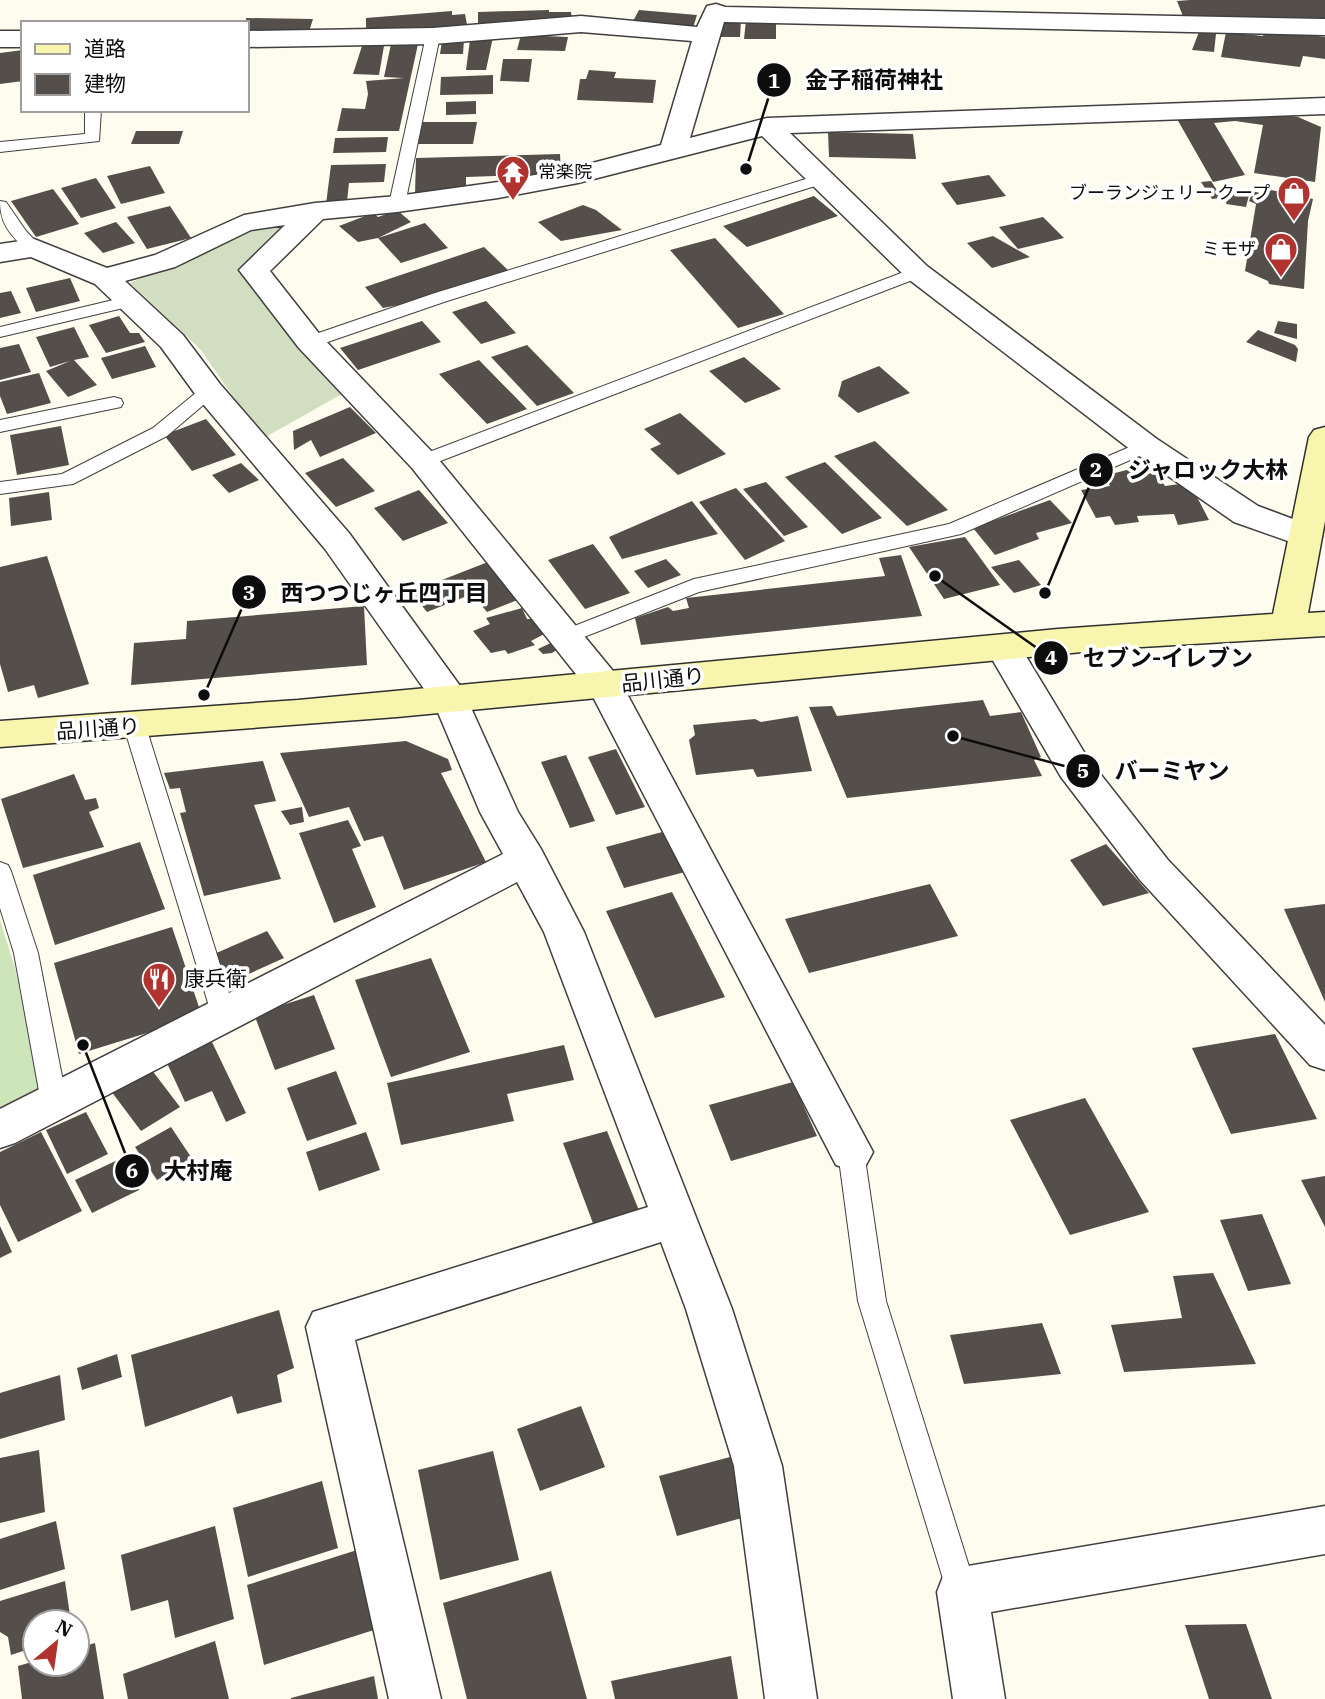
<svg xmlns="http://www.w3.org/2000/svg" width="1325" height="1699" font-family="'IBM Plex Serif','Noto Sans JP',serif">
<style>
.green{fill:#cee5ba}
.cemetery{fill:#d2dec1}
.building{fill:#544f4a}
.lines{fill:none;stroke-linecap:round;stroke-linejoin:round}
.lane-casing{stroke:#404040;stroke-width:2}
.street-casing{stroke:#404040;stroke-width:3}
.secondary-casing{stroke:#2f2f2f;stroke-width:3}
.lane{fill:#fff;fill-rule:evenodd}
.street{fill:#fff;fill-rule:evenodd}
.secondary{fill:#f8f5ae;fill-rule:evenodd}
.labels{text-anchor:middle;stroke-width:7;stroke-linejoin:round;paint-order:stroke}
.far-poi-label{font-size:18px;fill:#0d0d0d;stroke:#fff;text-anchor:end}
.street-label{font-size:21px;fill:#0d0d0d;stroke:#fff}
.poi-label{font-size:21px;fill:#0d0d0d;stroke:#fff;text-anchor:start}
.leader{fill:none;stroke:#0d0d0d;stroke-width:2.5}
.callout-dot{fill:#0d0d0d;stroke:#fff;stroke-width:2.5}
.mark-label{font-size:21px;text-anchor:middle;font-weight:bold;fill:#fff}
.callout-label{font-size:23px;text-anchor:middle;font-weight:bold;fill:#0d0d0d;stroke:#fff;stroke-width:7;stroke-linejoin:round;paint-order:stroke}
</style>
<rect width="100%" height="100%" fill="#fefcee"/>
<path class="green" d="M0,920L15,968L41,1092L0,1112Z"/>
<path class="cemetery" d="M276,221L286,230L241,271L342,394L262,439L201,350L130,283Z"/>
<path class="building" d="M1190,0H1325V22L1186,24L1177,1Z
M549,10V12H571L572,21L478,24V12Z
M639,10L697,15L693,28L632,23Z
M452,11V15L465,14L468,30L366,35V18Z
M246,18L313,19L307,38L247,37Z
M721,19L741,20L740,37H718Z
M746,20L776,21V39H744Z
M1265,29L1325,37V59L1303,56L1300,67L1221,57L1226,32L1263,36Z
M1199,32L1216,34L1214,52L1192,50Z
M521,35L568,37L565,51L517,50Z
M493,37L486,70H466L470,40Z
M464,40L463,54H440L442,41Z
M391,44H418L399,131H337L342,108L365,109L368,94L366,81L404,78L384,77Z
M379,45L384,46L379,75L353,74L362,46Z
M23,50V81L0,84V53Z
M503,59H532L529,82L500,81Z
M589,70L616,72L614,78L656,80L653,103L577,100L580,79H586Z
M493,75V94L440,95L441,77Z
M476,101V114L446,115V102Z
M1277,114L1298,117L1321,127L1315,182L1254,173L1263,125L1235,121L1214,123L1245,175L1213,182L1177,119Z
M422,122H477L473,144H418Z
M136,131H183L179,144H131Z
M828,132L913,134L916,159L829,157Z
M388,137L386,152L333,153L335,138Z
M560,154L561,174L466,177V193L415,195L416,158Z
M386,164L384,182L349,183L347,201L326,204L331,165Z
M150,166L165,193L121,204L107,176Z
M989,175L1006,196L957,205L941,183Z
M96,178L116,208L81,218L61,188Z
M1211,181L1222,198L1212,199L1201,182Z
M1287,184L1309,188L1307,195L1285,191Z
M1229,188L1250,191L1246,207L1226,204Z
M53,189L79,224L36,237L11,201Z
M1267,189L1313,199L1308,221L1304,289L1269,284L1268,281L1245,271L1256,204L1249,201L1253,191L1266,195Z
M814,196L838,216L747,247L723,226Z
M583,205L596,210L622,230L561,241L538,222Z
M170,206L191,238L147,249L127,217Z
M397,210L411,222L378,238L425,223L448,248L401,263L378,238L358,242L339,226L373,213L378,217Z
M1043,217L1064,238L1018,249L999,227Z
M116,222L135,243L103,253L84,233Z
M993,236L1030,257L992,268L967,243Z
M715,238L784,314L738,328L670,250Z
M484,247L510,272L441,297L383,308L365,287Z
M70,278L80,301L36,312L26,288Z
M11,291L21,313L0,318V293Z
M486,301L516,333L481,344L452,312Z
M119,316L130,333H139L145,342L106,353L89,325Z
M422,321L441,342L358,370L340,348Z
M1278,321L1297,324V339L1274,333Z
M74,327L89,357L74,360L97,385L68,397L46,371L70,361L50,367L36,337Z
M1258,330L1295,345L1298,349L1296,362L1246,342Z
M19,344L31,372L0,380V348Z
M527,345L574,393L537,406L491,357Z
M145,346L156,367L112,379L101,358Z
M744,357L781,389L745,403L709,371Z
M479,360L527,409L487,424L439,374Z
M879,366L910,393L858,413L838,396L842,381Z
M39,373L51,403L7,414L0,396V382Z
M350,407L376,433L320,457L311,440L294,450L293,431Z
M680,413L726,454L678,475L650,449L661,444L644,429Z
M206,419L236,455L192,471L164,435Z
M61,426L69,465L17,475L10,435Z
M875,441L948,510L907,526L834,456Z
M343,458L375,491L336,507L305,473Z
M825,462L882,518L842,534L785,477Z
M241,463L259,480L229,493L212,475Z
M1134,468L1138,474L1156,473L1165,486L1180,484L1197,497L1209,520L1178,525L1174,514L1137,516L1139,522L1115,525L1110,516L1096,518L1081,490L1110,486L1104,476Z
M766,482L808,527L784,536L743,489Z
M736,488L785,541L745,560L699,502Z
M419,490L448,523L403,541L374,508Z
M49,492L52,520L11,526L9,498Z
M1050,500L1072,523L1036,533L1039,539L995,555L973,528Z
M692,501L718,534L622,559L609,537Z
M965,537L1000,585L944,599L909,547Z
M593,544L630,593L585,609L548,560Z
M901,555L922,616L641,645L635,618L668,607L673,611L689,608L686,598L885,576L879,558Z
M47,556L89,684L38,698L34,685L8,692L0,664V567Z
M666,559L681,575L648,588L634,571Z
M1019,560L1041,585L1014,593L991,567Z
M488,562L520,599L487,612L472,594L427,612L411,592Z
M364,606L367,665L131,685L134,643L186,639L187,621Z
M522,608L527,619H537L548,632L531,641L535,645L508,654L505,650L491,653L473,631L490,624L486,618Z
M555,641L558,649L552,653L543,654L538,649Z
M983,700L990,716L1021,712L1041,757L1034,760L1042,776L847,798L809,707L832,706L837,716Z
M798,716L812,771L757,777L753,769L696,775L689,740L695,735L693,725L755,719L761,722Z
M406,741L448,759L452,770L441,773L486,862L404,890L383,836L364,841L349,807L309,817L280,753Z
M616,749L645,807L616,815L588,757Z
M566,755L595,821L570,828L541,762Z
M263,761L276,801L254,805L281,879L204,896L180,813L186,812L180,788L170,789L164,773Z
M74,774L85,800L96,798L99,808L89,812L104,847L23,868L1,799Z
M302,807L304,822L290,825L281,811Z
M348,820L361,846L352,849L376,907L334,923L299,833Z
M666,831L685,872L624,888L606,847Z
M140,842L165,909L55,945L33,875Z
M1106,844L1149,893L1103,906L1070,860Z
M930,884L958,936L809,973L785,919Z
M672,892L725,997L655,1018L606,911Z
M1325,904V1002L1284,909Z
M172,927L202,1016L79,1054L54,963Z
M267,931L284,958L231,982L214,954Z
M431,958L470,1052L391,1077L355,980Z
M314,995L335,1049L275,1070L254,1014Z
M1275,1034L1317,1119L1231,1134L1192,1048Z
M212,1042L246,1113L226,1122L212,1091L185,1102L166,1061Z
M564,1045L574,1080L507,1094L514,1121L401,1145L387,1083Z
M151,1069L180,1107L141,1131L111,1091Z
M336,1071L357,1124L307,1141L287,1088Z
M793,1082L817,1136L731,1161L709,1105Z
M1085,1098L1149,1212L1070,1235L1010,1120Z
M86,1112L108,1154L67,1174L46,1130Z
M171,1127L193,1160L157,1180L135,1147Z
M607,1131L640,1213L594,1226L563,1143Z
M41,1132L82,1211L18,1242L0,1205V1152Z
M366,1132L380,1170L319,1191L306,1152Z
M122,1158L139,1190L92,1213L75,1180Z
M1325,1176V1227L1301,1180Z
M1262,1214L1291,1284L1248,1291L1220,1220Z
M0,1226L12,1252L0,1258Z
M1213,1273L1256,1364L1124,1372L1111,1325L1182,1318L1173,1276Z
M279,1310L294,1368L277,1375L282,1402L237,1414L232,1396L145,1427L131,1355Z
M1042,1323L1061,1374L964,1384L950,1335Z
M117,1354L122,1377L82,1390L77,1368Z
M60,1375L65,1420L0,1439V1393Z
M581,1406L605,1467L540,1491L517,1429Z
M39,1450L45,1512L0,1523V1458Z
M493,1451L519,1560L440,1580L418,1470Z
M730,1457L749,1516L677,1536L659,1476Z
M322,1481L338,1548L248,1577L233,1508Z
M56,1521L65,1569L0,1590V1539Z
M215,1526L234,1619L175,1638L168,1600L131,1611L121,1555Z
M357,1550L377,1629L264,1665L247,1585Z
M551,1571L587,1699H467L443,1603Z
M65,1581L71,1622H35V1647L11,1655L8,1637L0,1632V1601Z
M1246,1624L1272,1699H1209L1185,1625Z
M215,1641L229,1699H128L123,1674Z
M95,1643L104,1699H22L18,1666L35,1661V1664H77V1648Z
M731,1656L738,1699H615L611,1681Z
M374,1676L378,1699H291V1698Z"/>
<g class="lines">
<defs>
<path id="lane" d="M433,32L440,36L405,204L397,209L389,204L426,36Z
M85,110H101L99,141L0,152V142L85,134Z
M822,174L830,179L828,182L447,301L316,346L310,347L301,342L304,338L435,293Z
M0,201L6,202L26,231L42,248L40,252H28C11,235 0,225 0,201Z
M917,267L926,272L923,276L430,465L423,467L413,461L416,457Z
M130,296L139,301L136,305L0,337V327Z
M209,385L215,387L218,391L215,395L167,436L73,484L0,494V482L62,474L153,428L203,387Z
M114,397L121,399L123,403L121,407L0,432V420Z
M1146,440L1153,442L1155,446L1153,450L961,534L699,592L566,644L559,642L556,637L559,632L694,579L949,524Z
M135,719L143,722L146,727L236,1016L233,1023L224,1026L215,1023L212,1016L124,727L127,722Z
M0,862L8,865L11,871L38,953L67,1102L63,1109L54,1113L45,1109L41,1102L14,953L0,908Z
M851,1141L860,1144L864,1152L886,1301L977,1592L973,1602L962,1607L951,1602L947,1592L858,1301L838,1152L842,1144Z"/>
<path id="street" d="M716,4L725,7L1325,19V35L724,22L690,138L767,118L1325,98V114L790,133L927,266L1157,439L1258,506L1317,528L1322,536L1317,544L1305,547L1234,522L1135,453L907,278L762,136L578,183L498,198L397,212L323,219L270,271L321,336L434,454L618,677L873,1152L866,1165L851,1170L836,1165L591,693L412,468L299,348L239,270L285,225L251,230L175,267L125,281L183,335L220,384L349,533L463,690L518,812L541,849L584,932L732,1309L782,1466L817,1699H765L734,1466L686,1309L661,1242L355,1340L441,1699H389L306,1327L313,1312L648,1207L544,932L517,882L15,1143L0,1148V1109L503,854L480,812L434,703L325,549L198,398L161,347L95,284L31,257L0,262V244L34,239L107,268L155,255L244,215L315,203L397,196L498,182L577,167L661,145L692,41L581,32L433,44L247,47V31L433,28L581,16L697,27L707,6Z
M0,31H23V47H0Z
M1003,635L1015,638L1087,757L1168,860L1325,1025V1070L1310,1065L1140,880L1061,777L985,647L991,638Z
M1325,1506V1554L991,1612L1005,1699H953L937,1592L944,1574L962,1567Z"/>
<path id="secondary" d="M1325,427V521L1308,613L1325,612V636L1125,648L397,717L0,747V721L298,700L1058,629L1273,614L1309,437L1314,430Z"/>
</defs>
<use href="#lane" class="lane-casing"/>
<use href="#street" class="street-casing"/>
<use href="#secondary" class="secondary-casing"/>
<use href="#lane" class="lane"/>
<use href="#street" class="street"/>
<use href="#secondary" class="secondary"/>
</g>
<defs>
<symbol id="temple-pin" viewBox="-11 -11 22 30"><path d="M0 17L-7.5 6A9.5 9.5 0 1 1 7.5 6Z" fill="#b13330" stroke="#fff"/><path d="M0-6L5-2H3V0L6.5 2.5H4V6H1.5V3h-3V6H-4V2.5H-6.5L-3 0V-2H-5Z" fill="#fff"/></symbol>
<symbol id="shop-pin" viewBox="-11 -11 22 30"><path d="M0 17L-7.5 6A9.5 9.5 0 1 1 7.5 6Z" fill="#b13330" stroke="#fff"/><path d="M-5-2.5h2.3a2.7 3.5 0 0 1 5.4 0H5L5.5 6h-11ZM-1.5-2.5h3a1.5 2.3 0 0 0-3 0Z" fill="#fff"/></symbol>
<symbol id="restaurant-pin" viewBox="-11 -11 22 30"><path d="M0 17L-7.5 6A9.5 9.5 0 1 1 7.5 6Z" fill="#b13330" stroke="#fff"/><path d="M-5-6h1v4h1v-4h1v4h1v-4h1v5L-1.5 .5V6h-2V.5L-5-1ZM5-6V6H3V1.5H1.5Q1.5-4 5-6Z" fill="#fff"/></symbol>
</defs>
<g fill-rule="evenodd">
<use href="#temple-pin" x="494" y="153" width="38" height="52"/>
<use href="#shop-pin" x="1275" y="174" width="38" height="52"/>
<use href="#shop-pin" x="1262" y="230" width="38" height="52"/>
<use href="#restaurant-pin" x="140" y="960" width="38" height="52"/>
</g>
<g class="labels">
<g class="far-poi-label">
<text x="538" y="178" text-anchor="start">常楽院</text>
<text x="1270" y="199">ブーランジェリー クープ</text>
<text x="1256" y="255">ミモザ</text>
</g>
<g class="street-label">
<text transform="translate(663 680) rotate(-6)" y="7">品川通り</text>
<text transform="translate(98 729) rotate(-4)" y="7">品川通り</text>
</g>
<g class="poi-label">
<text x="184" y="986">康兵衛</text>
</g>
</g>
<path class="leader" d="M746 169L774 80M1045 593L1096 470M204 695L249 592M935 576L1051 658M953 736L1083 771M83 1045L132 1171"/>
<g class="callout-dot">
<circle cx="746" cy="169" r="7"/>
<circle cx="1045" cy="593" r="7"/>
<circle cx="204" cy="695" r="7"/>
<circle cx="935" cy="576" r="7"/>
<circle cx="953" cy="736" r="7"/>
<circle cx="83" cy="1045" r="7"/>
<circle cx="774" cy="80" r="18"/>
<circle cx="1096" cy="470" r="18"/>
<circle cx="249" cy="592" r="18"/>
<circle cx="1051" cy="658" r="18"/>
<circle cx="1083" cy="771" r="18"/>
<circle cx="132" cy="1171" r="18"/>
</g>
<g class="mark-label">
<text x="774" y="88">1</text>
<text x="1096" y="477">2</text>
<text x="249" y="600">3</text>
<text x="1051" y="665">4</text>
<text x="1083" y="778">5</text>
<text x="132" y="1178">6</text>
</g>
<g class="callout-label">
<text x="874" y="88">金子稲荷神社</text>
<text x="1208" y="478">ジャロック大林</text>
<text x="384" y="601">西つつじヶ丘四丁目</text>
<text x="1168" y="666">セブン-イレブン</text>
<text x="1172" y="779">バーミヤン</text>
<text x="198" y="1179">大村庵</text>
</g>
<rect x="21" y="21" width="228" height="91" fill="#ffffff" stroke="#9e9e9e" stroke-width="2"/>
<rect x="35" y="44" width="35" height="10" fill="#f8f5ae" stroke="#9e9e9e" stroke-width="2"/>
<text x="84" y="56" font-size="21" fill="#0d0d0d">道路</text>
<rect x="35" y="74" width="35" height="21" fill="#544f4a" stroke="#9e9e9e" stroke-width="2"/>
<text x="84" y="91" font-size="21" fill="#0d0d0d">建物</text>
<g transform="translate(56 1643) rotate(29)"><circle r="33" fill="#ffffff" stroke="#9e9e9e" stroke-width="2"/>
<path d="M0-5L12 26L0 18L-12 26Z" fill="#b13330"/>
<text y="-10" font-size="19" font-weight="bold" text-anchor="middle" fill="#0d0d0d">N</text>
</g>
</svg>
